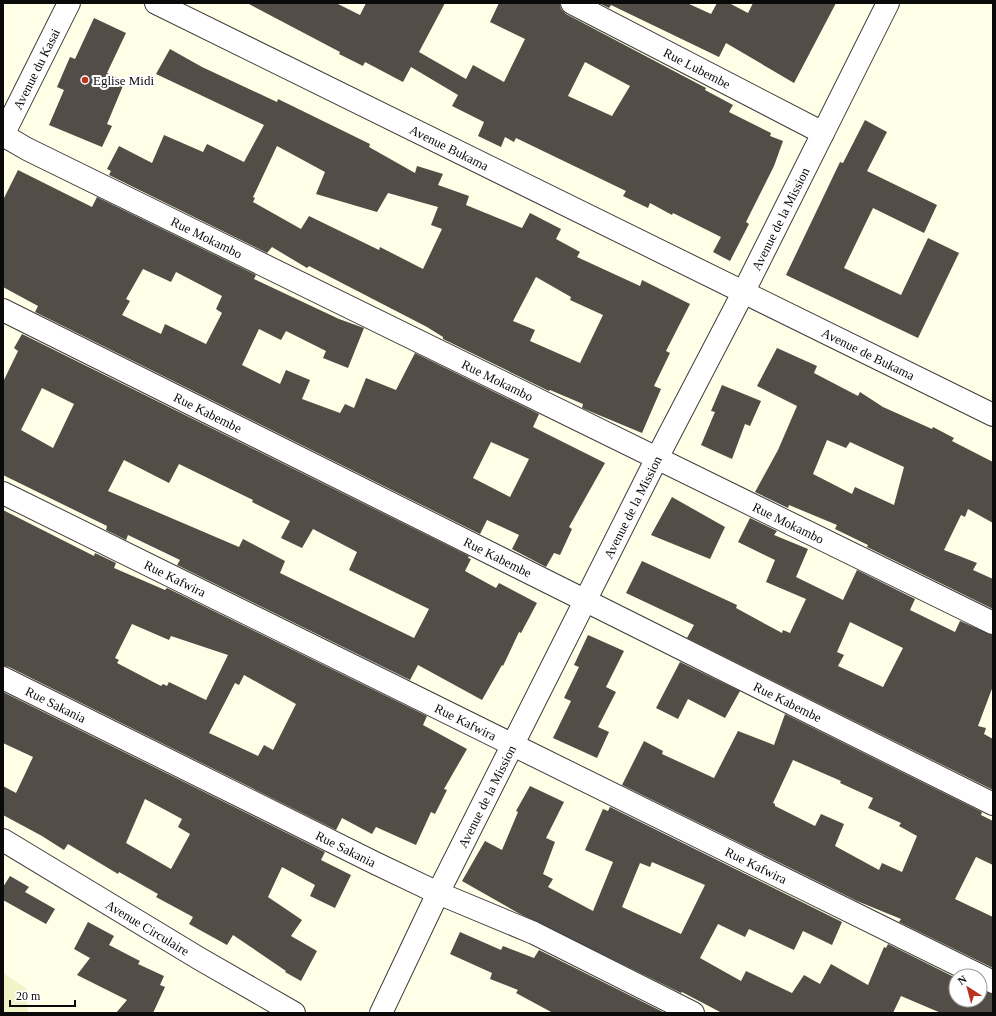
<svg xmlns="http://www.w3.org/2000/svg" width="996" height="1016" font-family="'Times New Roman',serif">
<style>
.farmland{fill:#f1f4c7}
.building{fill:#524d46;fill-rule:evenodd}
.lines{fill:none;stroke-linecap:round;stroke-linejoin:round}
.minor-casing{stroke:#3d3d3d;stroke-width:24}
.minor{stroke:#fff;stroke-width:22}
.poi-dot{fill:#ba3222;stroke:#fff;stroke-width:1.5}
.labels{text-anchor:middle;stroke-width:4;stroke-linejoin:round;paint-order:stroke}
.street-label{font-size:13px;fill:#0a0a0a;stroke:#fff}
.poi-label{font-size:13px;fill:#0a0a0a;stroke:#fff;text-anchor:start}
</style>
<rect width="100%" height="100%" fill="#fffee6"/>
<path class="farmland" d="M3,973L26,988L28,1013H3Z"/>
<path class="building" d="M247,3H336L360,15L366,3H445L419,52L466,79L473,65L504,82L525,39L490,22L499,3H560L561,9L566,14L706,88L705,90L733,105L729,112L771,133L770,136L783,141L774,166L746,222L749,224L730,261L713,252L721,237L673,213L672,215L650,203L648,208L623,196L626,191L516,138L514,142L505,137L501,147L478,136L484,122L452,106L458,95L411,67L403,82L365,62L363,66L339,54L340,52ZM585,62L630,86L612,116L568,96Z
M599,3H687L711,14L717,3H729L748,13L753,3H836L794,83L726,43L719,57L611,5L609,8Z
M94,18L126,33L107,73L125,81L107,124L112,126L102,147L49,125L64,90L57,87L70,57L75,59Z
M170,49L202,67L277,102L278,99L370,144L369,147L415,173L417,166L443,174L438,185L469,196L466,205L522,228L530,213L561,229L556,239L580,252L577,257L640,286L642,280L690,304L666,351L670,353L654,386L661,389L642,433L582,408L583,404L550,390L549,391L443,339V337L427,327L309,266L307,268L272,247L267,253L109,175L111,171L107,169L119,146L152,163L164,135L203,152L207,144L244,162L264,125L156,74ZM277,146L325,172L316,194L377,212L388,193L438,207L431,225L442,229L423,269L380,247L379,250L309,216L301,229L253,202L255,198L253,197ZM536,277L571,297L570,300L603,315L580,363L530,341L535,330L513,321Z
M865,120L887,132L867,171L937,205L924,233L873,208L844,268L901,295L928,238L959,253L918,338L786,275L840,162L843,163Z
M18,170L92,207L97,197L256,275L254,279L339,319L364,328L348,368L323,358L326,351L286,331L281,340L259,329L242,365L280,384L286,370L310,380L302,399L340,413L345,404L354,408L366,378L396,390L415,353L539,414L533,427L605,463L569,527L572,529L560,555L554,553L546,567L512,549L519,535L487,520L480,534L35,312L38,306L3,287V200ZM143,269L171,282L176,272L222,296L216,309L222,313L206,344L165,324L161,334L122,315L130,301L126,299ZM491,442L529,459L510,497L473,478Z
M22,334L469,556L468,558L471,559L465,571L496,588L499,583L537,603L521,633L519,632L503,666L502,665L482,700L418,665L410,680L177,565L180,560L128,535L126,540L106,530L107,526L3,475V382L18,351L14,348ZM42,388L74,404L53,448L21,430ZM124,460L169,483L179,464L253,500L252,502L290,521L281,538L302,548L313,529L357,552L349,570L429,609L414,638L280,573L285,561L243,539L239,547L108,491Z
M777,348L817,366L814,373L858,396L860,392L883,407L932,429L933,427L954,438L952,441L993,462V523L968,509L965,517L961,515L944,550L977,563L973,570L993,579V609L867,547L868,545L835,529L837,525L789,505L788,508L755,492L778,450L797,406L757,386ZM827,440L846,448L850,442L904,467L894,505L855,487L852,494L813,474Z
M722,385L761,401L750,426L745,424L732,459L701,445L715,412L711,411Z
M672,497L725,527L710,559L651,535Z
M3,510L94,556L95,553L116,563L114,568L165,590L167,588L427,716L423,725L467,749L444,789L447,790L435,814L431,812L416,845L376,827L372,834L342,818L336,830L9,667L3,666ZM132,624L169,640L171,636L228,655L206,700L169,682L167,686L163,684L161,686L117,663L119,660L115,658ZM244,675L296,704L273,750L264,745L258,756L209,733L235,683L239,685Z
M750,518L777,531L774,535L808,549L796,577L843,600L857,570L915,599L910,610L955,632L960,621L993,635V686L978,726L986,728L984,734L993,739V790L687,638L694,625L626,593L642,561L737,605L736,608L782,633L783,630L790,633L806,599L766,582L775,560L738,542ZM850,622L903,648L883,687L838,666L844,655L837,652Z
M588,635L624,651L606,687L616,692L598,727L609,732L597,758L553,738L571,701L564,698L579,667L574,665Z
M680,662L740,691L725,718L688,699L678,719L656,708Z
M3,692L325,852L321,860L351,875L335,908L310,896L315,885L282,867L268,897L302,920L291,936L317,951L301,981L285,972L286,971L233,935L227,945L189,924L193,917L156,897L158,894L119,872L118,874L68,844L64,850L42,836L3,815V786L16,793L33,757L3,743ZM145,799L182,819L178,827L190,834L171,869L126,843Z
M785,714L982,812L981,815L993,821V865L976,857L955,899L993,917V968L899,922L901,919L857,901L622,785L644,741L663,751L662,754L714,778L738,731L774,745ZM793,760L841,781L840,783L873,798L868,808L901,823L899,826L917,836L902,872L882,863L879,870L835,846L844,824L821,814L815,826L775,806V804L773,803Z
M530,786L564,802L546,838L555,842L543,874L553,879L548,887L593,911L613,862L585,850L603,809L608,811L610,807L842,922L832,945L803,931L794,950L749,929L745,937L718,924L700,958L741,981L746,971L792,993L804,975L820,984L831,964L868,985L884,947L886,948L888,944L956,978V1000H980V990L993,994V1013H941L901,996L893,1013H722L682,992L681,993L520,914L462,881L485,841L502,850L518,812L516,811ZM652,862L705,885L681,934L622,907L640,863L650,867Z
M10,876L29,887L25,892L55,909L46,924L3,900V887Z
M88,922L114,936L109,945L140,961L138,964L164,976L160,985L165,987L153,1013H116L127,1000L77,975L90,958L74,949Z
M460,932L501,950L503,946L534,958L539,950L665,1013H553L516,993L518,990L490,979L492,973L450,954Z"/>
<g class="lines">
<defs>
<g id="minor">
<path id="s1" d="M156,3L993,415"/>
<path id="s2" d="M572,3L823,133"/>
<path id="s3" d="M3,135L27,149L993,623"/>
<path id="s4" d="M3,135L69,3"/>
<path id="s5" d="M3,310L993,804"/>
<path id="s6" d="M3,493L993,982"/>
<path id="s7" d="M3,678L375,863L438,893L534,933L693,1013"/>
<path id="s8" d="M3,840L200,959L294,1013"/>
<path id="s9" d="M381,1013L438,893L657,458L744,291L888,3"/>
</g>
</defs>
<use href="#minor" class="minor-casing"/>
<use href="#minor" class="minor"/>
</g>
<circle class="poi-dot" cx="85" cy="80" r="4"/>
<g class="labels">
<g class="street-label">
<text dy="5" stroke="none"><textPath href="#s2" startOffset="141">Rue Lubembe</textPath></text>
<text dy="5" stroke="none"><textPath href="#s4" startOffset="74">Avenue du Kasai</textPath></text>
<text dy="5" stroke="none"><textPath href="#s1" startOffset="327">Avenue Bukama</textPath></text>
<text dy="5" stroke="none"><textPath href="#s9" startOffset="889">Avenue de la Mission</textPath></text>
<text dy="5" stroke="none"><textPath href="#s3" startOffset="228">Rue Mokambo</textPath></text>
<text dy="5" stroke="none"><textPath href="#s1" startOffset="794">Avenue de Bukama</textPath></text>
<text dy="5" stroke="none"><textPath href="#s3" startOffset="552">Rue Mokambo</textPath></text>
<text dy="5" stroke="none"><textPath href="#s5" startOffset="229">Rue Kabembe</textPath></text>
<text dy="5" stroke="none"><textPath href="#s9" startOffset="565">Avenue de la Mission</textPath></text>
<text dy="5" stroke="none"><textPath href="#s3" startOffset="876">Rue Mokambo</textPath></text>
<text dy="5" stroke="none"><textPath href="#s5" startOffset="553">Rue Kabembe</textPath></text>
<text dy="5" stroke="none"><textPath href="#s6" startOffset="192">Rue Kafwira</textPath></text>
<text dy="5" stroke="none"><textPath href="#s5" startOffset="877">Rue Kabembe</textPath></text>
<text dy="5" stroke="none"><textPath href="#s7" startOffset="59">Rue Sakania</textPath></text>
<text dy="5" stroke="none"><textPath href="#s6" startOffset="516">Rue Kafwira</textPath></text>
<text dy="5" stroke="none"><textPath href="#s9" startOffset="241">Avenue de la Mission</textPath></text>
<text dy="5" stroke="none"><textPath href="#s7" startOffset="383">Rue Sakania</textPath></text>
<text dy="5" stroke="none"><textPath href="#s6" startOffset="840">Rue Kafwira</textPath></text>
<text dy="5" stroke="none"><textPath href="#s8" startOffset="169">Avenue Circulaire</textPath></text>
</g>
<g class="poi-label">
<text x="93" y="85">Eglise Midi</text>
</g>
</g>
<rect width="996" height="1016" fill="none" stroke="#0a0a0a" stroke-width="8"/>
<g transform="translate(968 988) rotate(324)"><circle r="19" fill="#ffffff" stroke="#9d9d9d"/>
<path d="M0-3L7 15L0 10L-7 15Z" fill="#ba3222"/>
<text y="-6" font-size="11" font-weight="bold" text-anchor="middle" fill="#0a0a0a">N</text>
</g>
<path d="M10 1000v6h65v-6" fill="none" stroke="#0a0a0a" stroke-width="2"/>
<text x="16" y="1000" font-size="12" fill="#0a0a0a" stroke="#ffffff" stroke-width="3" paint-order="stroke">20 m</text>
</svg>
